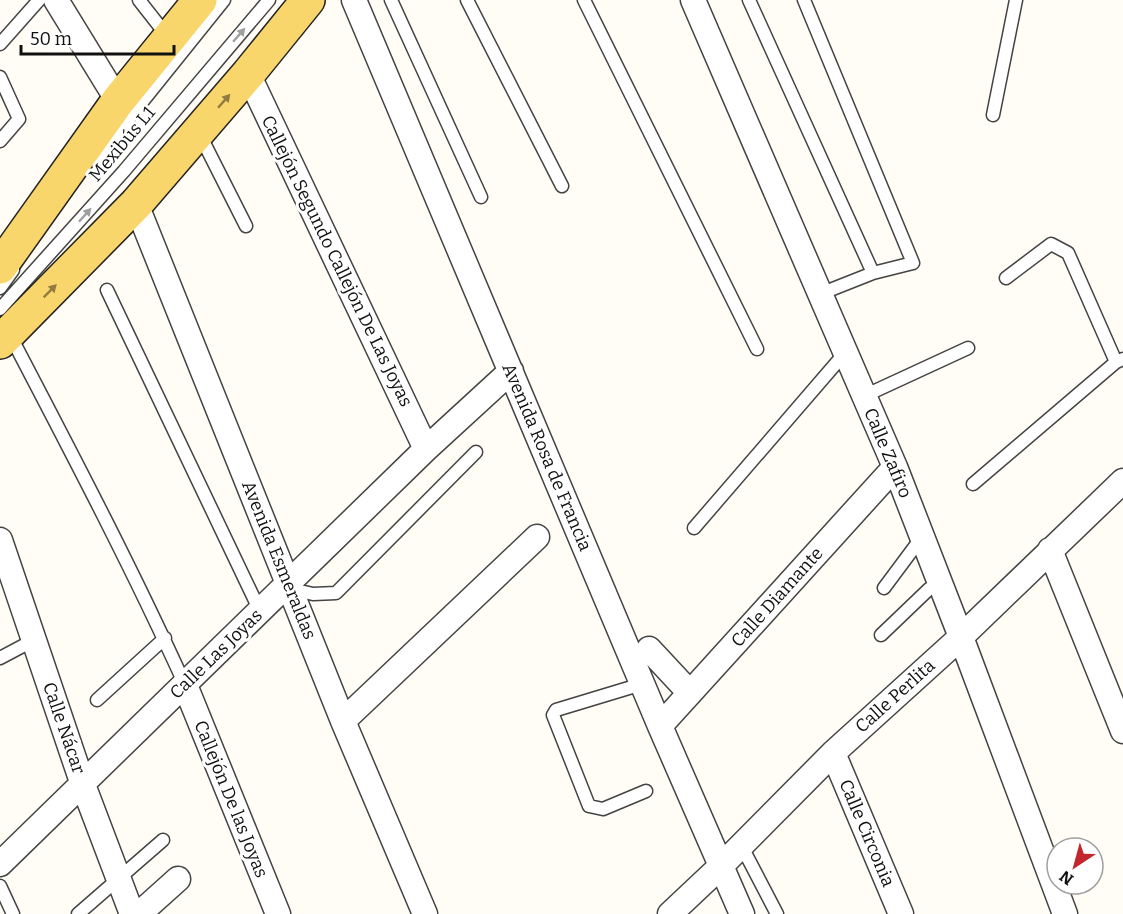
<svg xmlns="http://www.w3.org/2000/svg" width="1123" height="914" font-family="Bitter,serif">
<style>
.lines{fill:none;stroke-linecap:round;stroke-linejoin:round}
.lane-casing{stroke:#444;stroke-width:15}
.street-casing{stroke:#444;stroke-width:27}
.primary-casing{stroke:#222;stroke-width:36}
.lane{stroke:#fff;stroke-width:12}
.street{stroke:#fff;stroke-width:24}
.primary{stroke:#f9d66b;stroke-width:33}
.oneway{fill:#a0a0a0}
.oneway2{fill:#917d42}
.labels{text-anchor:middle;stroke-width:6;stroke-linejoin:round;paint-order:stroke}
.street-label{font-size:18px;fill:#111;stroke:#fff}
</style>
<rect width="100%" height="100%" fill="#fffdf5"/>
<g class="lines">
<defs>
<path id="lane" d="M139,0L168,37
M391,0L481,197
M467,0L562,186
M584,0L757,349
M749,0L873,273L820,294
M804,0L913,263L873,273
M0,44L39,0
M0,77L19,119L0,141
M993,115L1016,0
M200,135L246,226
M97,158L224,0
M1006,278L1051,244L1068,253L1116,362
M0,288L13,270
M107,290L260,611
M0,309L124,171L269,0
M10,335C70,450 131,566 185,685
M864,396L968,348
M973,484L1116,362L1123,359
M694,528L845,353
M884,588L922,537
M291,589L313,594L336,593L476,452
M881,635L929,589L940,582
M0,658L34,640
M642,684L556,710L553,715L589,806L603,809L646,791
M97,700L165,638
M741,845L777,914
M0,886L13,914
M78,914L163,840"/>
<path id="street" d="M56,0L118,101
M354,0L660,726L742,914
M693,0L895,467L961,637L1065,914
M248,74L426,449
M136,204L343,721L425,914
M0,540L82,782L132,914
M1050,550L1123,731
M649,649L690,693
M185,685L278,914
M343,721L537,537
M660,726L895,467
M833,753L901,914
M0,864L426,449L511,371
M139,914L178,879
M670,914L721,866L833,753L961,637L1123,481"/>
<path id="primary" d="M0,267L118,101L200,0
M0,342L136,204L248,74L308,0"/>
</defs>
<use href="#lane" class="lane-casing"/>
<use href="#street" class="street-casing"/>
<use href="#primary" class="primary-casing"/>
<use href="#lane" class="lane"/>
<use href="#street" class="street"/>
<use href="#primary" class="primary"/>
</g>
<defs><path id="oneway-solid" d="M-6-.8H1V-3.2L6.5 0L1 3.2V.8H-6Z" transform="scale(1.5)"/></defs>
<g class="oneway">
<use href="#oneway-solid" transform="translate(239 35) rotate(-49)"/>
<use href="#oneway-solid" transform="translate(85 215) rotate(-48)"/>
</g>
<g class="oneway2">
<use href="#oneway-solid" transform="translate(224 101) rotate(-49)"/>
<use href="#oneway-solid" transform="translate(50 291) rotate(-45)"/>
</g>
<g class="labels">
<g class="street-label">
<text transform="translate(122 144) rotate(-50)" y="6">Mexibús L1</text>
<text transform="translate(337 261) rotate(64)" y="6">Callejón Segundo Callejón De Las Joyas</text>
<text transform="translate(888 453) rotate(67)" y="6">Calle Zafiro</text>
<text transform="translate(547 457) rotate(67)" y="6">Avenida Rosa de Francia</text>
<text transform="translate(279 560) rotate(68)" y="6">Avenida Esmeraldas</text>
<text transform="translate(777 597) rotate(-48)" y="6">Calle Diamante</text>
<text transform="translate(216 654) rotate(-44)" y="6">Calle Las Joyas</text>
<text transform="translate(895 696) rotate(-42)" y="6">Calle Perlita</text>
<text transform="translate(64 728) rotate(71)" y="6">Calle Nácar</text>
<text transform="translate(231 799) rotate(68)" y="6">Callejón De las Joyas</text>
<text transform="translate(867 833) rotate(67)" y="6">Calle Circonia</text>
</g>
</g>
<g transform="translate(1075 866) rotate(216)"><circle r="28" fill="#ffffff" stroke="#a0a0a0" stroke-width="1.5"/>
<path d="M0-4.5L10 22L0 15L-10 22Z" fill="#c4262e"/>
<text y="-9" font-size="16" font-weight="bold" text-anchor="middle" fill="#111111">N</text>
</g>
<path d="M21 45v9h153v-9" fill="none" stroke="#111111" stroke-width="3"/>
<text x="30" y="45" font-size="18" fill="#111111" stroke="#ffffff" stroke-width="4.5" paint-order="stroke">50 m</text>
</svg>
